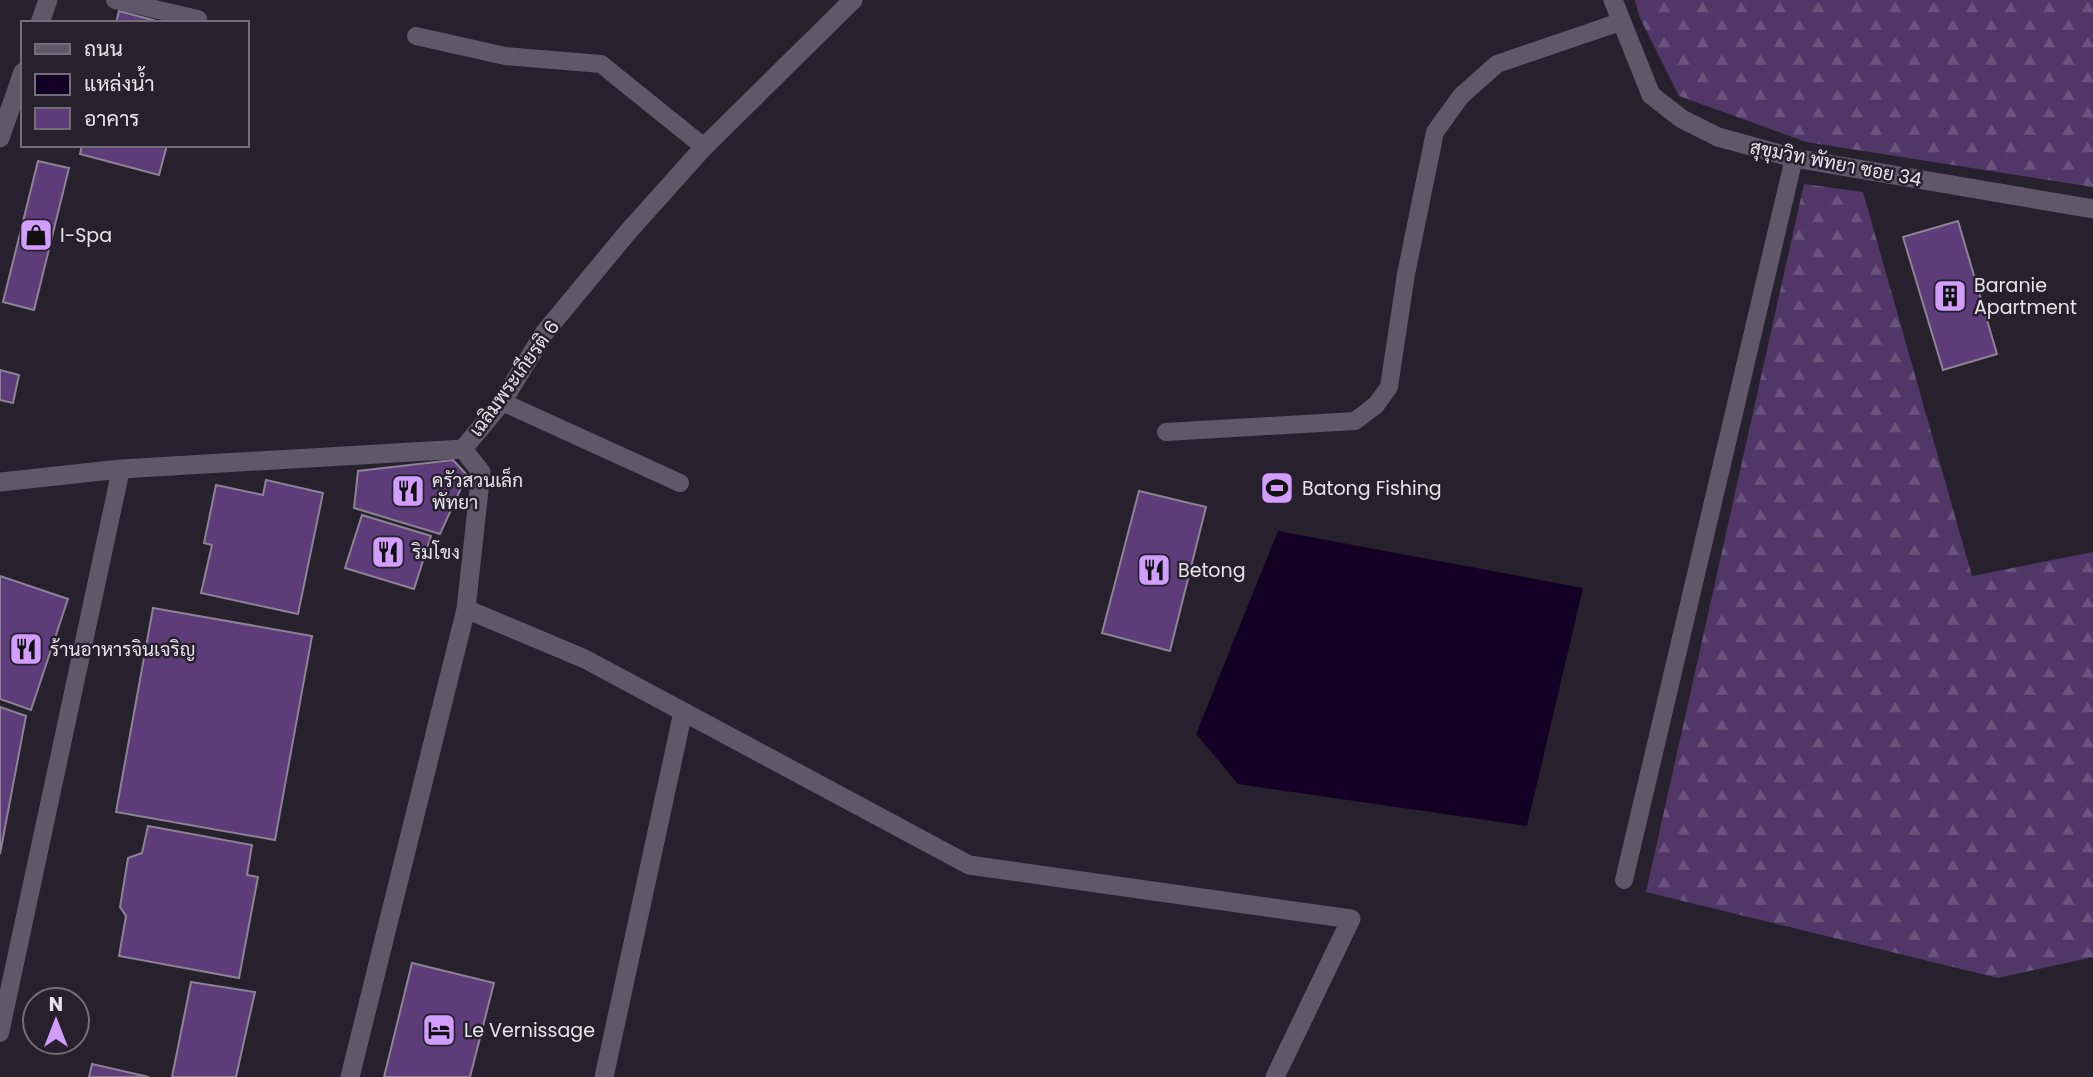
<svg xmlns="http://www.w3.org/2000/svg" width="2093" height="1077" font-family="Poppins,Sarabun,sans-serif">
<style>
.forest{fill:url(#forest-firs)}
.water{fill:#140024}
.building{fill:#5e3c7a;stroke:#8b8393;stroke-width:2}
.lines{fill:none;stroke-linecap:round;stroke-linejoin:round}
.service{stroke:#605868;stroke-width:18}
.minor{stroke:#605868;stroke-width:19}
.secondary{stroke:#605868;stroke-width:19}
.labels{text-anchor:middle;stroke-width:5;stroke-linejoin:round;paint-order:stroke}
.street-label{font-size:19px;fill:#e8e3ec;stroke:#27202d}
.poi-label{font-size:19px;fill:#e8e3ec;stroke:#27202d;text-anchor:start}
</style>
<defs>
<pattern id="forest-firs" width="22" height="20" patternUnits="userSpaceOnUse" patternTransform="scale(1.75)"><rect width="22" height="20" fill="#513767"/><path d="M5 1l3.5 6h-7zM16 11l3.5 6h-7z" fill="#6a547d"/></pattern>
</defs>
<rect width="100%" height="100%" fill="#27202d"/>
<path class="forest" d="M1635,0H2093V187L1806,142L1679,96L1640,18Z
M1804,184L1863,192L1972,576L2093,552V957L1998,978L1646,892Z"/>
<path class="water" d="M1278,531L1583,588L1527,826L1238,784L1196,734Z"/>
<path class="building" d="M119,11L164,23H116Z
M82,145H167L159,175L80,154Z
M38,161L69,168L34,310L3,302Z
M1958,221L1997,354L1943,370L1903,237Z
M0,370L19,375L13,403L0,400Z
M453,460L467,475L440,534L354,508L358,471Z
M266,480L323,493L298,614L201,593L212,545L204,543L216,485L263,495Z
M1139,491L1206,507L1170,651L1102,633Z
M362,515L431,536L414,589L345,568Z
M0,576L68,599L31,710L0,699Z
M153,608L312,636L275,840L116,812Z
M0,707L26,716L0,854Z
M148,826L252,845L247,875L258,877L239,978L119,956L126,916L120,907L128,858L142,853Z
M412,963L494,983L470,1077H384Z
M191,982L255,992L236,1077H172Z
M92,1064L149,1077H89Z"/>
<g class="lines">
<path class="service" d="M115,0L198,19
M416,36L505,56L601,64L704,147
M502,402L680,483
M1166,432L1355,421L1376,405L1389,387L1406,274L1435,132L1461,96L1497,64L1620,22
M1624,880L1794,158
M0,1033L121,469"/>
<path class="minor" d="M1613,0L1651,95L1682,119L1718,137L1794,158L2093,209
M0,482L121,469L463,449L502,402L545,332L627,233L704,147L853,0
M466,609L585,659L969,865L1351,919L1275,1077
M350,1077L466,609L481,472L463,449
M604,1077L683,712"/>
<path class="secondary" d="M40,23L48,0
M0,138L23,72"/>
</g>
<defs>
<symbol id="shop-square" viewBox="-11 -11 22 22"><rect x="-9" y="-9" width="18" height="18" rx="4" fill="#d19dfe" stroke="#27202d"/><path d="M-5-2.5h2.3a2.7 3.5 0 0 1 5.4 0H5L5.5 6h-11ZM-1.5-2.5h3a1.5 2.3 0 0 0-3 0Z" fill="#111"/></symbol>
<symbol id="building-square" viewBox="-11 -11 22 22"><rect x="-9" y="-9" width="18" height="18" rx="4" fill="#d19dfe" stroke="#27202d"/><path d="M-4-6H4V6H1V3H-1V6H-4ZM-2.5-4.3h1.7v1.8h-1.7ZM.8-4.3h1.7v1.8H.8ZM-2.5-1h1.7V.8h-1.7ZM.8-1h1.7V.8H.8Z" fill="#111"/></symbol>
<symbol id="stadium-square" viewBox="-11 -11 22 22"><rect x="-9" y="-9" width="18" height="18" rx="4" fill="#d19dfe" stroke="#27202d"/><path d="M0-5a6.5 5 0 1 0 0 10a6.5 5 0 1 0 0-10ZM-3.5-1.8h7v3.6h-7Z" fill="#111"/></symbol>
<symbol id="restaurant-square" viewBox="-11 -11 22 22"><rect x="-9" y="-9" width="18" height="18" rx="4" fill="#d19dfe" stroke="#27202d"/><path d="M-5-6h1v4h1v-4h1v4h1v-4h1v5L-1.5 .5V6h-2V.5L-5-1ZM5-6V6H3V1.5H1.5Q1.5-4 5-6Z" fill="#111"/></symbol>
<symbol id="hotel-square" viewBox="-11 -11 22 22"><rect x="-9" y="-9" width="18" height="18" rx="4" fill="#d19dfe" stroke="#27202d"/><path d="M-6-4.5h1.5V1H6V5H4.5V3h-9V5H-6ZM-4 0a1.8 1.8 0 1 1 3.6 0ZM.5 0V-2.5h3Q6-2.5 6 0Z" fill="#111"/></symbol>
</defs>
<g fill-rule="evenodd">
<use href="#shop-square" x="17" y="216" width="38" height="38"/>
<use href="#building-square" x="1931" y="277" width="38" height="38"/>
<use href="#stadium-square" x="1258" y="469" width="38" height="38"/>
<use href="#restaurant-square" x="389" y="472" width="38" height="38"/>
<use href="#restaurant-square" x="369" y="533" width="38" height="38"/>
<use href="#restaurant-square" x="1135" y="551" width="38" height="38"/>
<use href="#restaurant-square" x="7" y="630" width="38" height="38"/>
<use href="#hotel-square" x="420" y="1011" width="38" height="38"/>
</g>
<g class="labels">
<g class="street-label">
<text transform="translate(1836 163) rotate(11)" y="7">สุขุมวิท พัทยา ซอย 34</text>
<text transform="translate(514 378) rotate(-54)" y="7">เฉลิมพระเกียรติ 6</text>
</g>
<g class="poi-label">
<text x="60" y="242">I-Spa</text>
<text x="1974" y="292">Baranie<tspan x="1974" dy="22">Apartment</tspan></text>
<text x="432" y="487">ครัวสวนเล็ก<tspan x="432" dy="22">พัทยา</tspan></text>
<text x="1302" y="495">Batong Fishing</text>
<text x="412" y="559">ริมโขง</text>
<text x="1178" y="577">Betong</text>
<text x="50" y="656">ร้านอาหารจินเจริญ</text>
<text x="464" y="1037">Le Vernissage</text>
</g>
</g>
<rect x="21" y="21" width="228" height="126" fill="#27202d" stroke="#746e79" stroke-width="2"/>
<rect x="35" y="44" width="35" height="10" fill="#605868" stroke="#746e79" stroke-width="2"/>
<text x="84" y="56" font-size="21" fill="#e8e3ec">ถนน</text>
<rect x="35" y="74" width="35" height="21" fill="#140024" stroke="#746e79" stroke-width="2"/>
<text x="84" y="91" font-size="21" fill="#e8e3ec">แหล่งน้ำ</text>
<rect x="35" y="108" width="35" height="21" fill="#5e3c7a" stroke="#746e79" stroke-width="2"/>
<text x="84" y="126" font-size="21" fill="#e8e3ec">อาคาร</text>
<g transform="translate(56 1021)"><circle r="33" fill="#27202d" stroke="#746e79" stroke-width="2"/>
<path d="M0-5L12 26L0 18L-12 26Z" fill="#d19dfe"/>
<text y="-10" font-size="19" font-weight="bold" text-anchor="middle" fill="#e8e3ec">N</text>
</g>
</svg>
